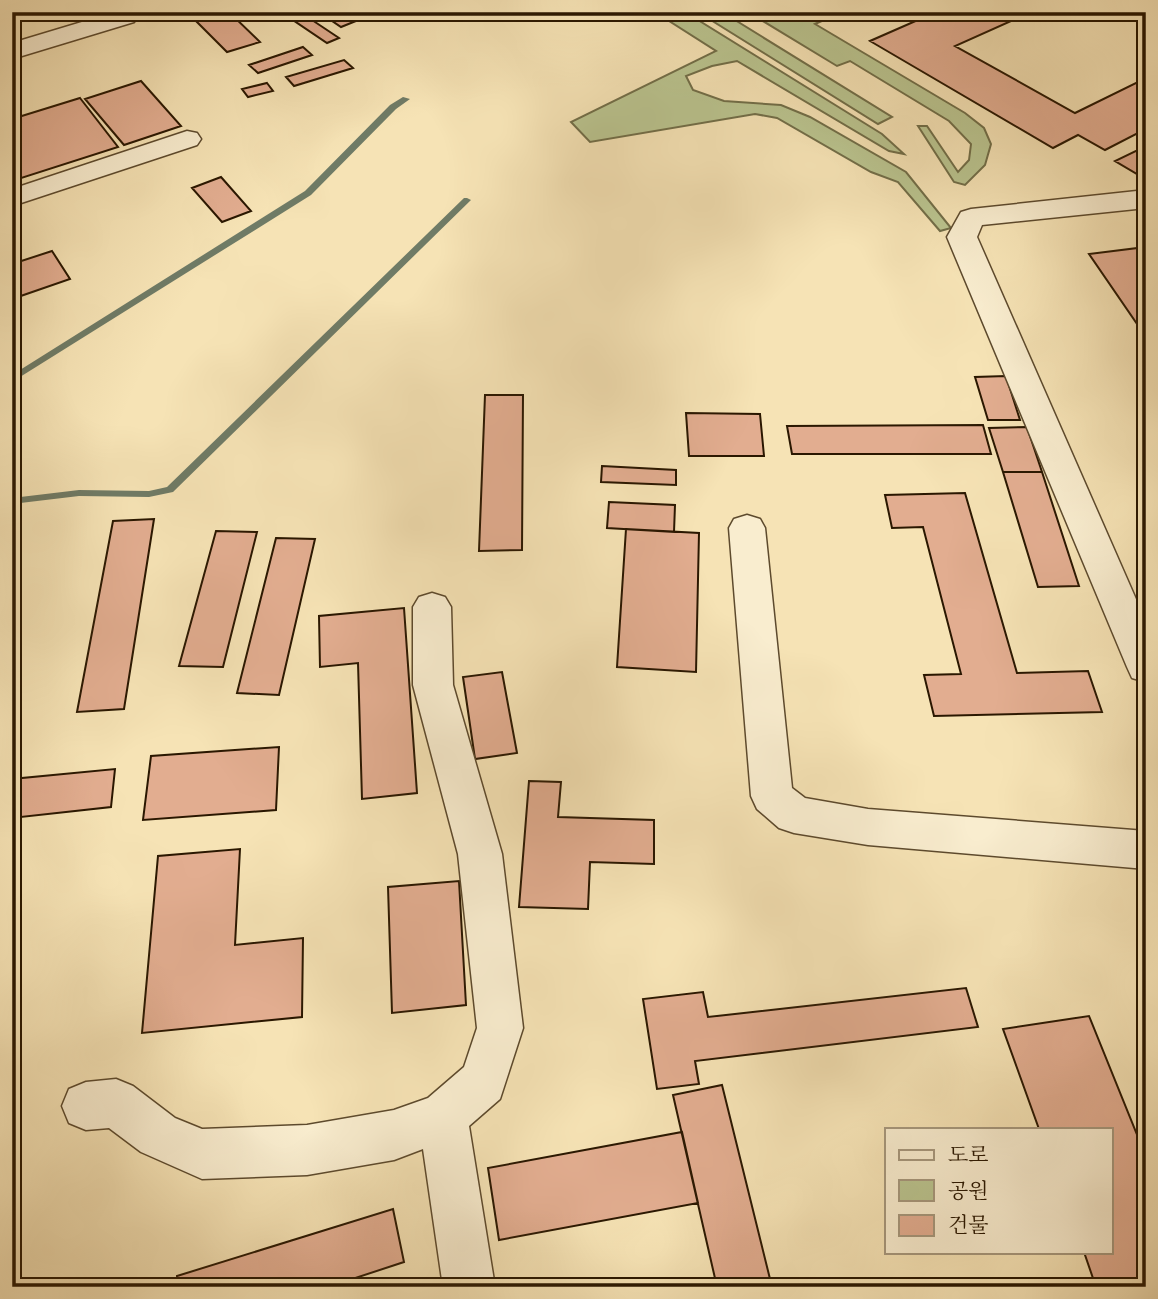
<svg xmlns="http://www.w3.org/2000/svg" width="1158" height="1299" font-family="'IM FELL Great Primer','Noto Serif KR',serif">
<style>
.green{fill:#bac48f;stroke:#726e48;stroke-width:2}
.lines{fill:none;stroke-linecap:round;stroke-linejoin:round}
.stream{fill:#6f7b66;fill-rule:evenodd}
.building{fill:#e2ad90;stroke:#2a1700;stroke-width:2}
.minor-casing{stroke:#5d4a2d;stroke-width:3}
.minor{fill:#f9edcf;fill-rule:evenodd}
</style>
<rect width="100%" height="100%" fill="#f6e3b5"/>
<filter id="stains"><feTurbulence type="fractalNoise" baseFrequency=".00286" numOctaves="4"/><feColorMatrix values="0 0 0 0 .2 0 0 0 0 .09 0 0 0 0 .02 0 0 0 .5 -.17"/></filter>
<radialGradient id="worn" r=".72"><stop offset=".6" stop-color="#630" stop-opacity="0"/><stop offset="1" stop-color="#630" stop-opacity=".3"/></radialGradient>
<path class="green" d="M655,12H685L882,134L904,154L889,151L737,61L712,66L686,76L693,90L724,101L781,105L810,117L906,172L951,228L940,231L898,182L871,172L777,118L755,114L590,142L571,122L716,51Z
M698,12H722L892,117L878,124Z
M748,12H842L815,24L965,113L984,128L991,144L985,165L965,185L954,182L918,126H927L958,172L969,160L971,144L949,121L850,61L837,66Z"/>
<g class="lines">
<path class="stream" d="M403,97L410,99L396,109L311,195L12,382V375L305,191L390,105Z
M464,198H467L471,200L173,492L149,497L79,496L12,504V498L79,490L149,491L167,487Z"/>
</g>
<path class="building" d="M197,12H229L260,42L227,52L190,15Z
M300,12L339,38L327,43L287,16Z
M319,12H343L356,21L341,27Z
M936,12H1031L955,46L1075,113L1146,78V129L1105,150L1078,135L1053,148L870,41Z
M303,47L312,55L258,73L249,65Z
M344,60L353,68L294,86L286,77Z
M141,81L181,126L124,145L85,99Z
M267,83L273,91L248,97L242,89Z
M80,98L118,147L12,181V119Z
M1146,146V169L1137,174L1115,161Z
M221,177L251,211L222,222L192,188Z
M1146,247V337L1089,254Z
M52,251L70,279L12,299V264Z
M1006,376L1020,420H988L975,377Z
M485,395H523L522,550L479,551Z
M686,413L760,414L764,456H689Z
M983,425L991,454H792L787,426Z
M1027,427L1042,472H1003L989,428Z
M602,466L676,470V485L601,482Z
M1003,472H1042L1079,586L1038,587Z
M965,493L1017,673L1088,671L1102,712L934,716L924,675L961,674L923,527L892,528L885,495Z
M609,502L675,505L674,532L607,528Z
M154,519L124,709L77,712L113,521Z
M626,529L699,533L696,672L617,667Z
M216,531L257,532L223,667L179,666Z
M276,538L315,539L279,695L237,693Z
M404,608L417,793L362,799L358,663L320,667L319,616Z
M502,672L517,753L475,759L463,677Z
M279,747L276,810L143,820L151,756Z
M115,769L111,807L12,818V779Z
M529,781L561,782L558,817L654,820V864L590,862L588,909L519,907Z
M240,849L235,945L303,938L302,1017L142,1033L158,856Z
M459,881L466,1005L392,1013L388,887Z
M966,988L978,1027L695,1061L699,1084L657,1089L643,999L703,992L708,1017Z
M1089,1016L1146,1157V1287H1096L1084,1252H1111V1129H1039L1003,1029Z
M722,1085L772,1287H717L673,1095Z
M682,1132L698,1203L499,1240L488,1168Z
M393,1209L404,1262L328,1287H178L177,1276Z"/>
<g class="lines">
<defs>
<path id="minor" d="M115,12H134L137,17L134,22L12,59V43Z
M187,131L197,133L201,139L197,145L12,206V189Z
M1146,190V208L982,225L977,237L1146,622V682L1132,678L1127,667L947,237L961,212L971,209Z
M747,515L760,519L765,528L792,788L805,798L868,809L1146,831V869L868,845L794,833L779,828L757,809L751,796L729,528L734,519Z
M432,593L445,597L451,607L453,685L502,854L523,1028L500,1099L469,1126L495,1287H443L423,1149L394,1160L307,1175L202,1179L141,1152L109,1128L86,1130L69,1123L62,1106L69,1089L86,1082L116,1079L133,1086L175,1118L202,1129L307,1125L394,1110L428,1098L464,1067L477,1028L458,854L413,685V607L419,597Z"/>
</defs>
<use href="#minor" class="minor-casing"/>
<use href="#minor" class="minor"/>
</g>
<rect width="1158" height="1299" fill="none" stroke="#f6e3b5" stroke-width="42"/>
<rect x="14" y="14" width="1130" height="1271" fill="none" stroke="#2a1700" stroke-width="3.5"/>
<rect x="21" y="21" width="1116" height="1257" fill="none" stroke="#2a1700" stroke-width="2"/>
<rect x="885" y="1128" width="228" height="126" fill="#f9edcf" stroke="#a6977c" stroke-width="2"/>
<rect x="899" y="1150" width="35" height="10" fill="#f9edcf" stroke="#a6977c" stroke-width="2"/>
<text x="948" y="1162" font-size="21" fill="#2a1700">도로</text>
<rect x="899" y="1180" width="35" height="21" fill="#bac48f" stroke="#a6977c" stroke-width="2"/>
<text x="948" y="1198" font-size="21" fill="#2a1700">공원</text>
<rect x="899" y="1215" width="35" height="21" fill="#e2ad90" stroke="#a6977c" stroke-width="2"/>
<text x="948" y="1232" font-size="21" fill="#2a1700">건물</text>
<rect width="100%" height="100%" filter="url(#stains)"/>
<rect width="100%" height="100%" fill="url(#worn)"/>
</svg>
